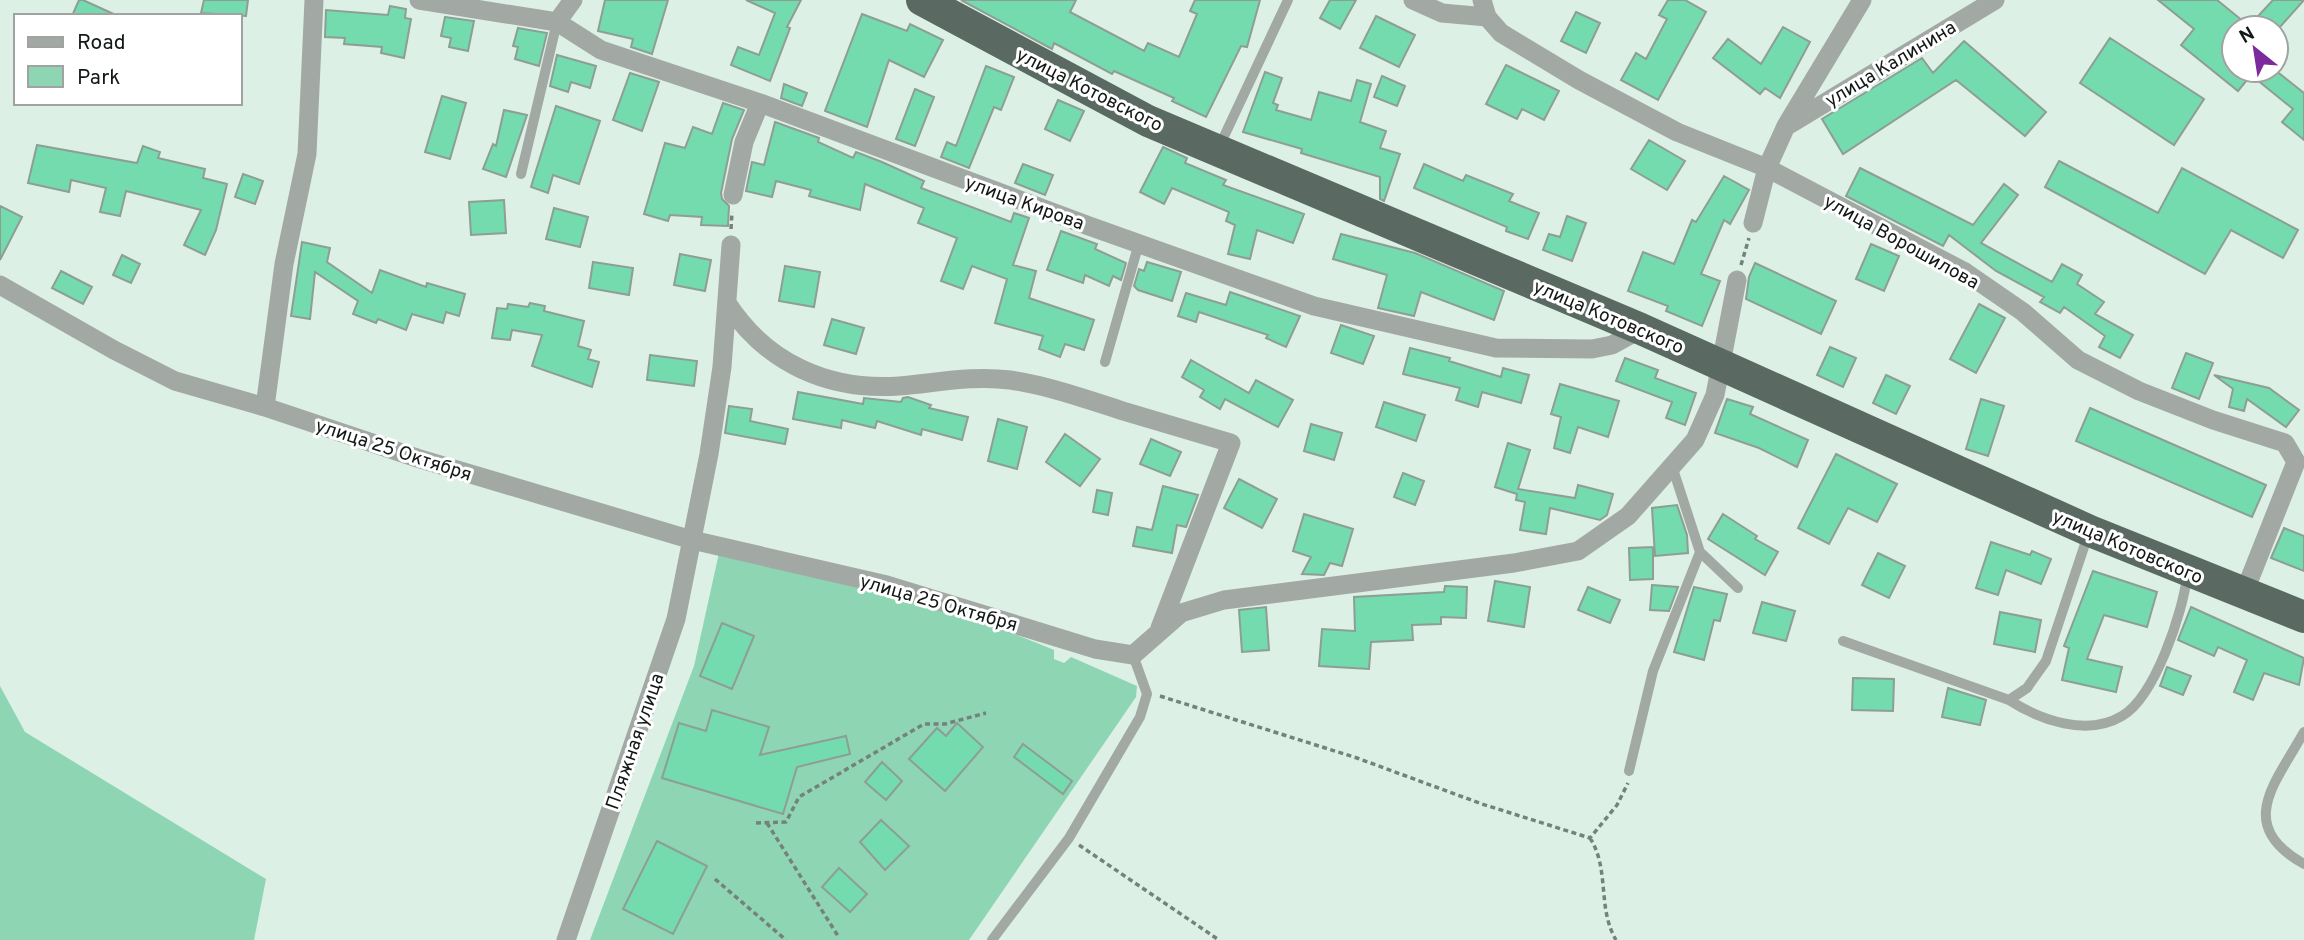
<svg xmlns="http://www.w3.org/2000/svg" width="2304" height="940" font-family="Overpass,sans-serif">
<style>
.green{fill:#8ed5b4}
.building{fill:#74dbaf;stroke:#8d9e95;stroke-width:2}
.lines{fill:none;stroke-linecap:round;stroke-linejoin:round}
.path{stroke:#75827c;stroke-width:3.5;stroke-dasharray:5 3.5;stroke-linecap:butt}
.service{stroke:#a2a9a5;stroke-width:10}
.minor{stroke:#a2a9a5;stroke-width:19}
.trunk{stroke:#5a6a62;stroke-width:32}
.labels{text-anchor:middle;stroke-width:6;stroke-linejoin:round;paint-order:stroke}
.street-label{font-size:19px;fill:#111815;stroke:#fff}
</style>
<rect width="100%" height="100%" fill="#ddf0e6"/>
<path class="green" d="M719,553C833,579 946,604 1054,650V659L1064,663L1071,657L1137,686L1136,697L969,940H590L694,666Z
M0,686L25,732L266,879L254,940H0Z"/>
<path class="building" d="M79,0H83L118,16H72Z
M204,0H248L246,16L201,13Z
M605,0H668L652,54L631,47L633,39L598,31Z
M746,0H801L787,27L790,28L770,81L731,65L738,47L759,55L775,13Z
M961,0H1076L1070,12L1144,51L1148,43L1179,57L1197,14L1190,11L1195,0H1260L1247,47L1241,46L1206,117L1172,101L1174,98L1114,71L1112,74L1054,43L1052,49Z
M1330,0H1356L1340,29L1320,18Z
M1668,0H1685L1706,12L1658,100L1621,80L1636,53L1646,59L1667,19L1659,15Z
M2158,0H2217L2249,26L2273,0H2304L2279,28H2234V70H2275L2304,93V140L2282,122L2293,109L2251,75L2238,91L2181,45L2194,29Z
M390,6L406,9L405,18L411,19L404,58L381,53L382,47L344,44L345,38L325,37L326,10L388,15Z
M1576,12L1600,23L1586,53L1561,41Z
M862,14L907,31L910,24L943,40L924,77L889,60L867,127L825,111Z
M1376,16L1415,35L1399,67L1360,48Z
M445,17L474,21L468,51L449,47L451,38L441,36Z
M1783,27L1810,42L1780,98L1765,88L1760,94L1713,58L1728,39L1761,64Z
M518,28L547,33L539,66L515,59L518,47L513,46Z
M2110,38L2204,99L2174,145L2080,83Z
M1964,41L2046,112L2025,136L1956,80L1843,154L1822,119L1922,58L1933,73Z
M557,55L596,66L590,88L571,82L568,92L550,86Z
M1506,65L1559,91L1544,120L1522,109L1517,119L1486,104Z
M986,66L1014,77L1001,110L994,107L969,168L941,157L947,142L956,146Z
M1265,72L1282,78L1273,103L1278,105L1276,110L1311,120L1319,92L1351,101L1357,80L1371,84L1360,122L1386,131L1380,148L1400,154L1384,201L1380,199V177L1301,153L1302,149L1243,132Z
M630,73L659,82L642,131L613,120Z
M1382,76L1405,86L1397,106L1374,97Z
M784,84L807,93L802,106L781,98Z
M915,89L934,97L915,146L896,139Z
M442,96L466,103L450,159L425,152Z
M1058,100L1084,111L1070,141L1045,129Z
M723,103L744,110L732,139L721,193L722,199L729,206L728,226L701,225L702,217L670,215L668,221L644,214L665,143L685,148L693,127L712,134Z
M556,106L600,121L579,184L553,175L548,193L531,187Z
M504,110L527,115L506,177L483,169L493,144L496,146Z
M775,122L819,138L818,142L853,158L856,152L882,162L924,181L921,188L1011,222L1014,213L1029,218L1013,265L1036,271L1029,298L1094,320L1084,350L1065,344L1060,357L1039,349L1043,336L995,323L1007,279L972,266L963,289L941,281L957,238L918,223L924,208L865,184L860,210L809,196L811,190L776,181L772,197L746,191L752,162L764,165Z
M1649,140L1685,161L1667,190L1631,169Z
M37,145L137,163L143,146L160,152L158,158L205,169L203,178L227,184L216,230L205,255L184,245L201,210L126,191L120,216L100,212L106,188L71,180L69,192L28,183Z
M1163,147L1187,158L1185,163L1226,180L1223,185L1304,214L1293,243L1257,230L1250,259L1228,254L1235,225L1226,221L1229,212L1172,188L1164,204L1140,192Z
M2059,161L2158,213L2182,168L2298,230L2283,258L2231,230L2205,274L2045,187Z
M1023,164L1053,175L1045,195L1015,183Z
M1424,164L1463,181L1466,175L1513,194L1509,201L1539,213L1528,239L1506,231L1507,227L1414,188Z
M1860,168L1973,225L2004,184L2018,195L1981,243L2052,282L2062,264L2082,275L2077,284L2104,302L2095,314L2133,335L2120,358L2099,347L2105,336L2064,307L2060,313L2040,302L2044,297L1996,271L1949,235L1943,246L1846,196Z
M243,174L263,181L255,204L235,197Z
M1724,176L1749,190L1730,224L1724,220L1701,274L1720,281L1702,326L1666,311L1668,306L1628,291L1643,252L1674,264L1692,220L1696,222Z
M504,200L506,233L471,235L469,202Z
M0,206L22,217L0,260Z
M554,208L588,217L580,247L546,239Z
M1567,216L1586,223L1572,261L1543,250L1549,234L1560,237Z
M1061,231L1097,244L1095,249L1126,263L1121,280L1113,276L1109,286L1085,275L1083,283L1047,270Z
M1341,234L1415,253L1504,291L1494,320L1421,292L1414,316L1378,308L1387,275L1333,259Z
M302,242L330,248L327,262L372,293L380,270L426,287L427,283L465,294L459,316L446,312L443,323L412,314L406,330L378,319L376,323L353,314L358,301L315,272L310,319L291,316Z
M1871,244L1899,256L1884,291L1856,279Z
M680,254L711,260L705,291L674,285Z
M122,255L140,264L131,283L113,275Z
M593,262L633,268L629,295L589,288Z
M1147,262L1181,272L1172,301L1138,290L1134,286L1139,269L1144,271Z
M1755,263L1836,301L1821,334L1746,299L1749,277Z
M785,266L820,272L814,307L779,301Z
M61,271L92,287L83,304L52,288Z
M1230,292L1300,316L1286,347L1266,338L1268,335L1199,312L1196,322L1178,316L1186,293L1226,305Z
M530,303L545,306L544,311L584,321L578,346L591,350L588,359L599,362L592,387L532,366L542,335L512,330L510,340L492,338L497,308L507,309L508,304L528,307Z
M1979,304L2005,318L1976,373L1950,359Z
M832,319L864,328L856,354L824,345Z
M1341,325L1374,336L1363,364L1331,353Z
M1830,347L1856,358L1843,387L1817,375Z
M1410,348L1450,358L1449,361L1501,377L1503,368L1529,375L1521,403L1482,392L1478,407L1456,400L1460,388L1403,374Z
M2186,353L2213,363L2199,399L2172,388Z
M650,355L697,361L694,386L647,380Z
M1625,358L1658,370L1655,378L1696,393L1685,425L1666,418L1672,402L1616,381Z
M1191,360L1249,393L1256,380L1293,400L1278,427L1225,399L1220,409L1200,397L1204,390L1182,377Z
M1886,375L1910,386L1896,414L1873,403Z
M2214,375L2269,388L2299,410L2286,427L2247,399L2244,411L2229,407L2233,389Z
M1560,384L1619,401L1608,437L1578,427L1570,453L1554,448L1561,417L1551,414Z
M798,392L863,404L864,398L901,402L903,398L908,397L931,405L929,408L968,417L962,440L922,429L921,435L877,421L875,428L842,420L841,428L793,419Z
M1727,399L1753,407L1750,414L1808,440L1797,467L1759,448L1715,433Z
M1981,399L2004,406L1988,456L1966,449Z
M1384,402L1425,415L1416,441L1376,427Z
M729,406L752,409L750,421L788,429L785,444L725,433Z
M2090,408L2266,485L2252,517L2076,441Z
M998,419L1027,427L1017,469L988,461Z
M1311,424L1342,433L1334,460L1304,451Z
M1065,434L1100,459L1080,486L1046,462Z
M1151,439L1181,452L1170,476L1140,464Z
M1508,443L1530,450L1518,489L1575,498L1578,485L1613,494L1607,515L1600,520L1550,508L1546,534L1520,530L1525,502L1516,500L1517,494L1495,487Z
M1836,454L1897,484L1877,522L1848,508L1829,544L1798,528Z
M1403,473L1424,481L1415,505L1394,497Z
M1239,479L1277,499L1262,528L1224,508Z
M1163,486L1198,495L1186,527L1177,525L1172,553L1133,546L1137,527L1152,530Z
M1097,490L1112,493L1108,515L1093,512Z
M1677,505L1687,535L1688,553L1655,556L1652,508Z
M1304,514L1353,529L1342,566L1330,563L1324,575L1302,574L1311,557L1293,551Z
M1723,514L1757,536L1755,539L1778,552L1765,575L1708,539Z
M2284,528L2304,536V571L2271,558Z
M1991,542L2030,555L2032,551L2051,559L2041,584L2006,570L1998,595L1976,588Z
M1653,547V579L1630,580L1629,548Z
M1878,553L1905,566L1889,598L1862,585Z
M2093,571L2157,592L2147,627L2104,615L2087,659L2122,667L2116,692L2062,680L2069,648L2064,646Z
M1495,581L1530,587L1524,627L1488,621Z
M1652,585L1678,587L1669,611L1650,610Z
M1445,586L1467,587L1466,618L1441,617V624L1412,625L1413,640L1371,642L1369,669L1319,666L1322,629L1355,631L1354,597L1444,592Z
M1588,587L1620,600L1610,623L1578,610Z
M1694,587L1727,594L1720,621L1714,620L1704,660L1674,652Z
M1762,602L1795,611L1786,641L1753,633Z
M1266,607L1269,650L1242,652L1239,610Z
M2191,607L2304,658L2299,685L2264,673L2253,700L2234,692L2247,660L2218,647L2214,656L2178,640Z
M2000,612L2041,620L2035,652L1994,644Z
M722,623L754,636L732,689L700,676Z
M2167,667L2191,676L2183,695L2160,686Z
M1853,678L1894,679L1893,711L1852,710Z
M1948,688L1986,700L1980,725L1942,717Z
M712,710L769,727L760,755L846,736L850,754L797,767L783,814L662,778L679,723L706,731Z
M957,723L983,747L945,791L909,759L937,728L946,736Z
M1023,744L1072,781L1063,794L1014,757Z
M882,762L902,781L886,800L865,782Z
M881,820L909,846L885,870L860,842Z
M657,841L707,866L673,934L623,909Z
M839,868L867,894L850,912L822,887Z"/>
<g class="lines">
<path class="path" d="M731,229L732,212
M1741,265L1749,238
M1160,696L1357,758L1482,804L1590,838L1617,805L1628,783
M756,823L786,822L799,797L924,724H945L986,713
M767,823L838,936
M1590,838C1610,869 1597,908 1616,940
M1079,845L1219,940
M715,879L786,940"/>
<path class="service" d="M1220,145L1288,0
M521,174L557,22
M1105,362L1139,243
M1672,466L1700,552L1738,588
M1843,641L2009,700C2040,720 2087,737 2122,716C2155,697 2183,612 2187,576
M2009,700L2027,688L2046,661L2088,535
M2304,732C2275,784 2235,825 2304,864
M1629,771L1653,671L1700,552
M992,940L1069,838L1140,717L1147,694L1133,655"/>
<path class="minor" d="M419,0L557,22L601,50L760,103L1089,226L1314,306L1496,348L1592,349L1612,345L1641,329
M1413,0L1442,13L1487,17
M1482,0L1487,17L1501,33L1579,80L1677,132L1767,168L1965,272L2023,312L2078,360L2139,391L2213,420L2285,443L2296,462L2244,593
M557,22L573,0
M1790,124L1995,0
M733,195L744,142L760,103
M1753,223L1767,168L1786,126L1862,0
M0,285L114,350L175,381L265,407L417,458L692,540L887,585L1095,649L1133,655L1181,613L1224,600L1514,563L1578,551L1628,516L1695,440L1715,395L1737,280
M727,303C766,363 828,391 899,386C936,383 973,375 1010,380C1049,386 1086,399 1123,411C1159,422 1195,432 1231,443L1160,628
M265,407L284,264L307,154L314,0
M566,940L676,619L709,454L722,367L731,245"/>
<path class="trunk" d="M922,0L1148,121L1641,329L2090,531L2304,617"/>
</g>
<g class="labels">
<g class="street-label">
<text transform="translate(1890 63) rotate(-31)" y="7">улица Калинина</text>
<text transform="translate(1090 89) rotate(27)" y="7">улица Котовского</text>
<text transform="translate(1025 202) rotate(20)" y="7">улица Кирова</text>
<text transform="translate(1902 241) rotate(29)" y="7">улица Ворошилова</text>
<text transform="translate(1609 316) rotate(23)" y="7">улица Котовского</text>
<text transform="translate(394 449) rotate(18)" y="7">улица 25 Октября</text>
<text transform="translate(2128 546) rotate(23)" y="7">улица Котовского</text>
<text transform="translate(939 602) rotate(16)" y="7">улица 25 Октября</text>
<text transform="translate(634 741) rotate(-71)" y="7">Пляжная улица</text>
</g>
</g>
<rect x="14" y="14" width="228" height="91" fill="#ffffff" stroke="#a0a3a1" stroke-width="2"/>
<rect x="28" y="37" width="35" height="10" fill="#a2a9a5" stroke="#a0a3a1" stroke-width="2"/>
<text x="77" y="49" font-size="21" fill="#111815">Road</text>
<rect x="28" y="66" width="35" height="21" fill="#8ed5b4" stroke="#a0a3a1" stroke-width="2"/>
<text x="77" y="84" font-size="21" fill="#111815">Park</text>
<g transform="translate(2255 49) rotate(330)"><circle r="33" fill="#ffffff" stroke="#a0a3a1" stroke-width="2"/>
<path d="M0-5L12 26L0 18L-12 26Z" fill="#7b2b9c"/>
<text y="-10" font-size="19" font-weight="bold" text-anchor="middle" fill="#111815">N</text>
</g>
</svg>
